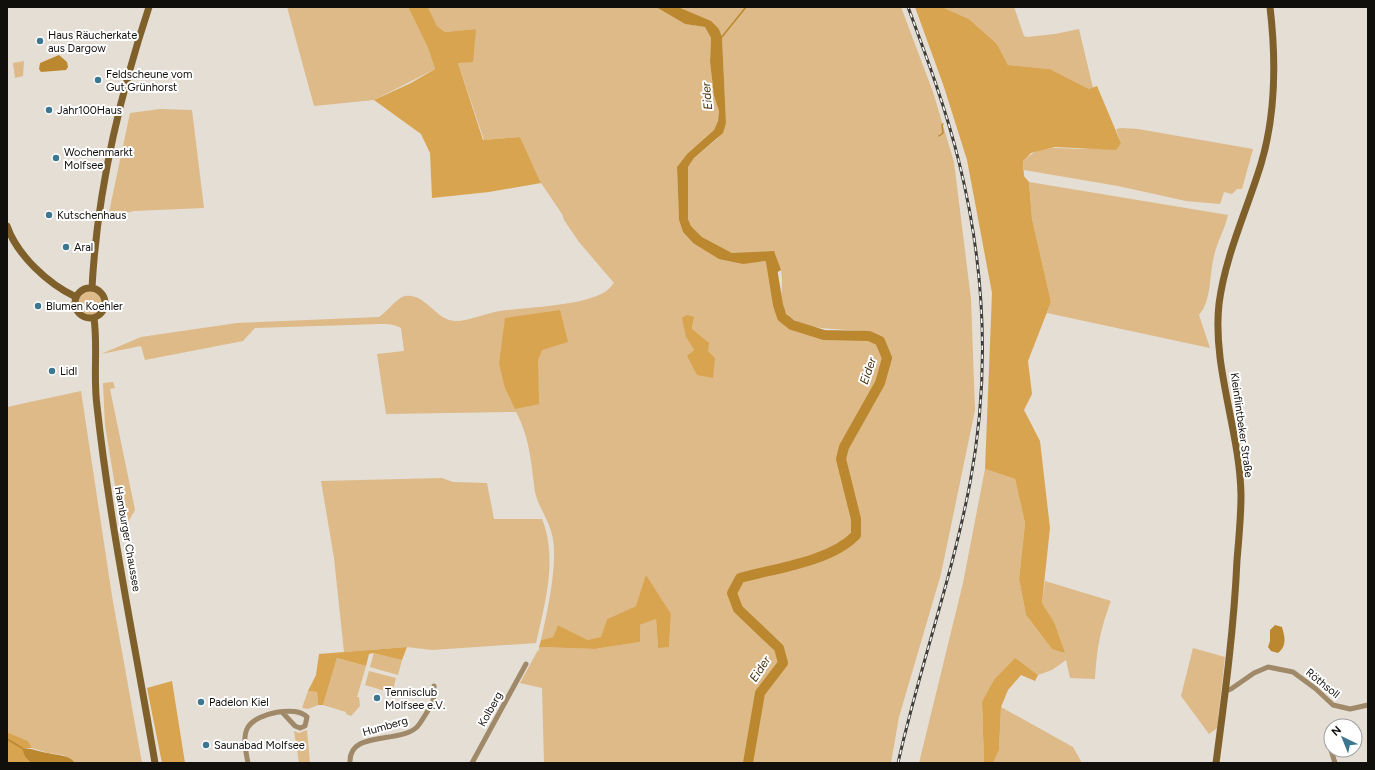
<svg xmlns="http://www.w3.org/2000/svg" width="1375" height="770" font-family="Figtree,sans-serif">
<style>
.green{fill:#ddba87;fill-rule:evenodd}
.forest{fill:#d9a44f}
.water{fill:#bb882f}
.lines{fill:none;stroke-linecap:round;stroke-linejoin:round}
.stream{stroke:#bb882f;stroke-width:1.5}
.river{stroke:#bb882f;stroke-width:10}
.street{stroke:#9f8968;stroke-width:5}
.secondary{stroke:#7f5f2a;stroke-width:7}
.rail-casing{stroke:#413e39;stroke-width:3}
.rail{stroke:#fff;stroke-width:1.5;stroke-dasharray:4.5;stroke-linecap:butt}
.poi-dot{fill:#3c778f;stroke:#fff;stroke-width:1.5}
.labels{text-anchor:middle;stroke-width:4;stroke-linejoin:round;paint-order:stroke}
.poi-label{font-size:11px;fill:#110f0c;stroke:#fff;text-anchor:start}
.street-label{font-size:11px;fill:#110f0c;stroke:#fff}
.water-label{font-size:12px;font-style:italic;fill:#4a340f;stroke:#fff}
</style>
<rect width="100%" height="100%" fill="#e4ded5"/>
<path class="green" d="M287,7H408L428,48L435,69L374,100L314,106Z
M428,7H656L685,24L705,27L711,38L710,62L714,96L719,111L718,121L714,130L687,154L677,167L679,220L683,232L693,243L759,262L765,261L768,264C772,281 771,302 780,318C792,339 845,336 867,339C873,340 877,344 884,342C869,321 815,338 790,317C775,304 785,287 781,271C779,264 771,256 767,251L752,253H732L702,237L691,226L688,219V167L694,158L718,138L726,123L722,37L719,29L678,7H901L933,92L954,162L971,299L975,410L941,574L899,717L891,763H544L542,688L520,683L538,650L539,651V647L595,649L640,642V625L656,619L658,647H669L671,614L636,606L607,619L601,638L588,640L558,625L553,637L541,640C547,613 560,557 551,531C547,517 538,506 535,492C531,463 530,438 516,412L386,414L377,354L404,351L401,328C394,324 388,324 380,324L255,328L243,341L145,360L141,346L101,354L141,337L237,323L379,317C387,312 396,298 405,296C426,293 435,320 455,321C470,321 486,313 500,311C528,307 582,306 605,292C608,290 611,286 614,283L579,242L564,220L562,214L541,183L520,137L484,140L458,63L476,29L445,32L437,26ZM694,317L692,329L708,351L694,350L686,337Z
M942,7H1014L1024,36L1027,37L1055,34L1079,29L1093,88L1089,89L1050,69L1008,65L997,44L969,19Z
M24,61L23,76L15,78L13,63Z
M160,109L192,110L204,208L134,211L108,217L130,113Z
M1122,128L1138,129L1253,149L1242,189H1237L1232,194L1224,192L1220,204L1186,201L1118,186L1024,170L1023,161C1041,143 1059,149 1081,149C1094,149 1108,145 1121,143L1116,129Z
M1029,182L1228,215C1225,229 1217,242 1214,256C1209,275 1212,300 1199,315L1210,348L1047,313L1051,302L1032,219Z
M78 303a12 12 0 1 1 24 0a12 12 0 1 1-24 0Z
M113,382L115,388L110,389L135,510L124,529L121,522L105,425L103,383Z
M81,391L112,596L142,763H75L63,755L48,753L32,748L28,741L7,732V407Z
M985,469L1015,479L1025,523L1019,579L1026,615L1052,649L1054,622L1042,603L1045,581L1111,601C1100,630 1097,648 1095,679L1070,678L1066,660L1052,670L1038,675L1028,668L982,702L984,763H919L963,583Z
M442,478L453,482L487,483L494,519H542C558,559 545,603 536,643L432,650L407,647L344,652L334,558L321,481Z
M1193,648L1225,657L1217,728L1209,734L1181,696Z
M374,652L402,660L398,675L370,667Z
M337,658L366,666L357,697H359L360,706L351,716L346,714V712L323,705Z
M369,671L396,678L392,693L365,685Z
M308,691L317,692L318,705L308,709L302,708Z
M1001,707L1073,747L1082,763H993L999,750Z
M307,730L310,763H299L294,731L299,733Z"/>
<path class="forest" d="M408,7H428L437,26L445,32L476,29L473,62L458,63L483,140L520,137L541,183L489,192L432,198L430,153L421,134L374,100L411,83L435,69L428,48Z
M915,7H942L969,19L997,44L1008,65L1050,69L1089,89L1097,86L1121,143L1116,150L1055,147L1031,153L1023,161L1024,176L1029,182L1032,219L1051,302L1028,361L1032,394L1024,410L1040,441L1050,528L1042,603L1054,622L1065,653L1052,649L1026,615L1019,579L1025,523L1015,479L985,469L992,293L967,160L944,87Z
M560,310L568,342L542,350L538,360L539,404L515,409L505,388L499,364L505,318Z
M687,315L694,317L692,329L709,343L708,351L715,358L713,378L697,375L687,356L694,350L686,337L682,318Z
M646,575L671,614L669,647L658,648L656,619L640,625V642L595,649L539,647L541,640L553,637L558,625L588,640L601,637L607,619L636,606Z
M407,647L402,660L374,653L369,654L366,666L337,658L323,705H318L317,692L308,691L316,675L319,654Z
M1015,658L1038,675L1035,681L1021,675L1008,690L1001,707L999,750L993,763H984L982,702L994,680Z
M172,681L185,763H162L147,688Z
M7,732L28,741L32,748H23L25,757L31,763H7Z"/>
<path class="water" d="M656,7H678L711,21L719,29L722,37L726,123L723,133L694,158L688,167V219L691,226L702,237L732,253L774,251L781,270L771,276L768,264L765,261L743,264L719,259L693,243L683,232L679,220L677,167L687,154L714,130L718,121L719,111L714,96L710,62L711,38L705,27L685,24Z
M59,55L67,62L68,67L66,70L41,72L39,69L40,63Z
M1275,625L1282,627C1285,637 1287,646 1278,653L1271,651L1268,647L1270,641V630Z
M22,748C32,748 39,752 48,753C58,756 68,754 75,763H31L25,757Z"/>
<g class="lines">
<path class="stream" d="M721,38L746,7
M939,136L943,133L942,125L943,124
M7,739L22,748"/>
<path class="river" d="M748,763L760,693L783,663L779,648L738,609L732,593L740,578C776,568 830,562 856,535V519L841,459L844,447L880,383L887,358L880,341L869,336L824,335L792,325L782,317L778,305L771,262"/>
<path class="street" d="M1226,691L1231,689L1254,673L1268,667L1293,672L1316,689L1333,705L1350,709L1368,705
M1331,750L1335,763
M248,763C246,752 242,737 248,727C257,713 296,705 307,717L305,726L300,728L295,726L282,712
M350,763C348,730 399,744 417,727C420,724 431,706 433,701C434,697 434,691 434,686
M472,763L526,664"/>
<path class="secondary" d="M7,226C17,255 48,284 76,297
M75 303a15 15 0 1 1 30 0a15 15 0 1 1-30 0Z
M92,288C97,192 119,98 149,7
M94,318C98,347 93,377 97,406C110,526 135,644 155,763
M1216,763C1225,695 1234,628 1237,560C1239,538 1241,516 1241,495C1240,431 1212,367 1219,304C1225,256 1247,210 1261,164C1276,114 1276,58 1270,7"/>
<defs>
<path id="rail" d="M898,763C919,669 952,578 970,483C990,377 985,267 959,162C946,109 927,58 908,7"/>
</defs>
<use href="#rail" class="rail-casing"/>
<use href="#rail" class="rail"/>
</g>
<g class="poi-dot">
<circle cx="40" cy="41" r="4"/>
<circle cx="98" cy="80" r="4"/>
<circle cx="49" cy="110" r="4"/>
<circle cx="56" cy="158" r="4"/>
<circle cx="49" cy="215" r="4"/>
<circle cx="66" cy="247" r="4"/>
<circle cx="38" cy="306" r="4"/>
<circle cx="52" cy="371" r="4"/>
<circle cx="377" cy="698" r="4"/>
<circle cx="201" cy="702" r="4"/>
<circle cx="206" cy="745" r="4"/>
</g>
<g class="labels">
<g class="poi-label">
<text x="48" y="39">Haus Räucherkate<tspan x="48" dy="13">aus Dargow</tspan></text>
<text x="106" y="78">Feldscheune vom<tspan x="106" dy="13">Gut Grünhorst</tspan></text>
<text x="57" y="114">Jahr100Haus</text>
<text x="64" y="156">Wochenmarkt<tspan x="64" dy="13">Molfsee</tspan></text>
<text x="57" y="219">Kutschenhaus</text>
<text x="74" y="251">Aral</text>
<text x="46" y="310">Blumen Koehler</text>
<text x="60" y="375">Lidl</text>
<text x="385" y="696">Tennisclub<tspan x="385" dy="13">Molfsee e.V.</tspan></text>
<text x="209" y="706">Padelon Kiel</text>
<text x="214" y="749">Saunabad Molfsee</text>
</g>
<g class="street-label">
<text transform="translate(1242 425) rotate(82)" y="4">Kleinflintbeker Straße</text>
<text transform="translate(128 539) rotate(80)" y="4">Hamburger Chaussee</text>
<text transform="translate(1323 683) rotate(39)" y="4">Röthsoll</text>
<text transform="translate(490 709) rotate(-61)" y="4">Kolberg</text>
<text transform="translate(385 726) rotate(-16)" y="4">Humberg</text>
</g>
<g class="water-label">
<text transform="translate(707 96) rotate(-95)" y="4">Eider</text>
<text transform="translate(868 371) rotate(-71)" y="4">Eider</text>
<text transform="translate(760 669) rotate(-57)" y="4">Eider</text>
</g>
</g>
<rect width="1375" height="770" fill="none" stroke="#110f0c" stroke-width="16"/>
<g transform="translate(1343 738) rotate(317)"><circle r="19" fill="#ffffff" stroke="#a09f9e"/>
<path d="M0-3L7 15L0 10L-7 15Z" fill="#3c778f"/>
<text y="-6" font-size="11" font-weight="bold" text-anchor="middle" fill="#110f0c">N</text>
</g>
</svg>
